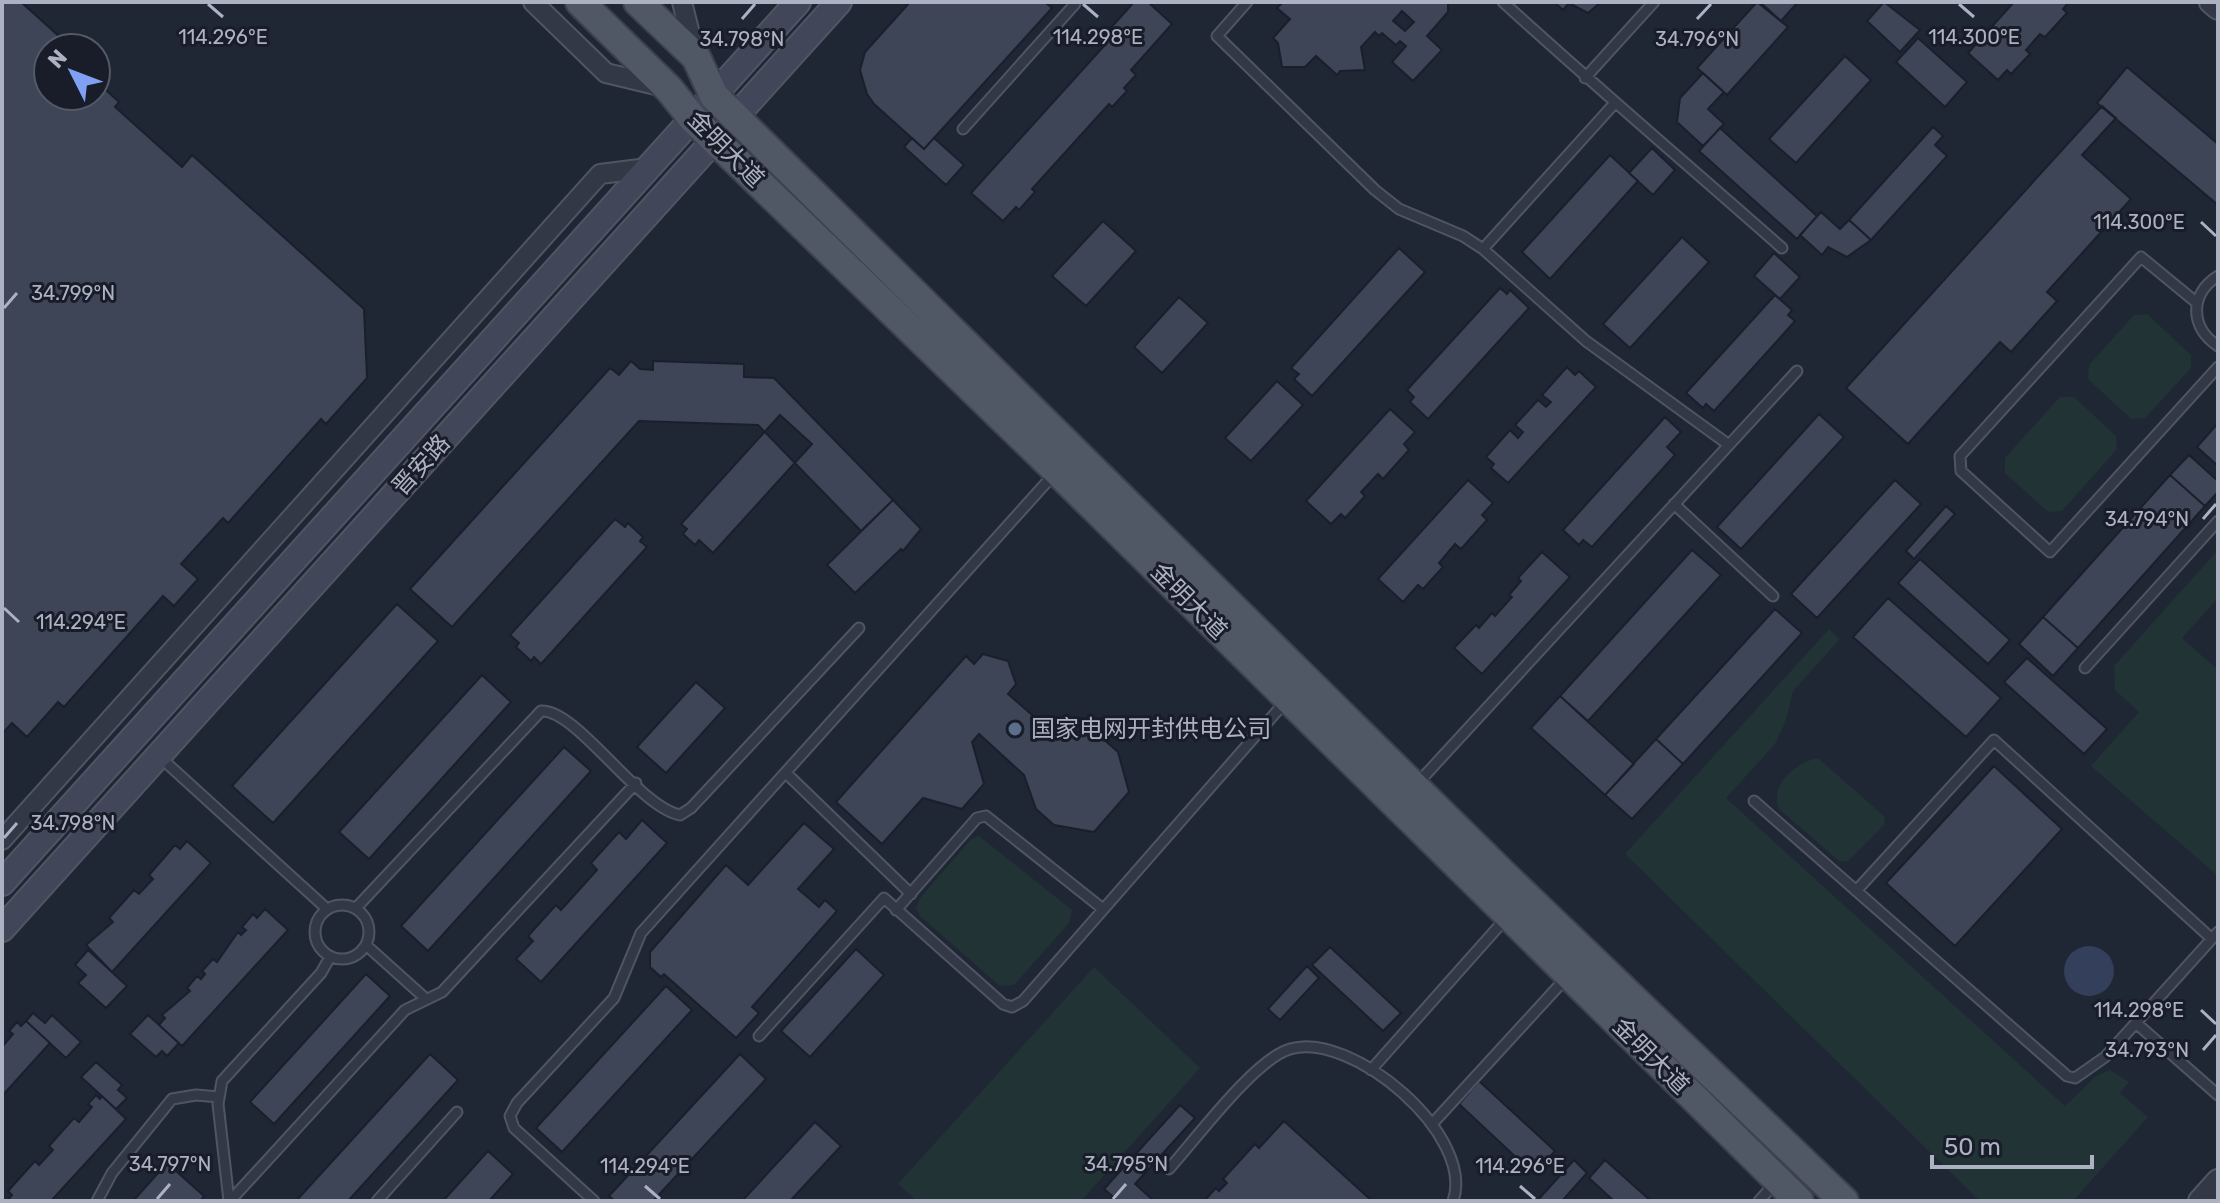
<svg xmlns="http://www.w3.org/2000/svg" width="2220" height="1203" font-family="Rubik,'Noto Sans SC',sans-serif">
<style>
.green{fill:#223336}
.water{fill:#333f5b}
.building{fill:#3d4557;stroke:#1a1f2b;stroke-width:2;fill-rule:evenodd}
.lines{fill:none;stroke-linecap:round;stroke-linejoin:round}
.service-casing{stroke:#505563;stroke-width:13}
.minor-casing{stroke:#505563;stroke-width:22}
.tertiary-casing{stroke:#505563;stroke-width:26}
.secondary-casing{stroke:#505563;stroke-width:28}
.primary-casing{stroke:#3c414e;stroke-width:32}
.service{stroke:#323845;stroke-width:9}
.minor{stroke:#323845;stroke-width:18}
.tertiary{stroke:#323845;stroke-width:22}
.secondary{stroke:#414758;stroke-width:24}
.primary{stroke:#505765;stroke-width:28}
.ticks{fill:none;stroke:#acb2c2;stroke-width:3}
.service-dot{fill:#5c6f8a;stroke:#181d29;stroke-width:3}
.labels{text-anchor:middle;stroke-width:6;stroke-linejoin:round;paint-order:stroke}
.street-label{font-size:24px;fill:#acb2c2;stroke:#181d29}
.poi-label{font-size:24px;fill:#acb2c2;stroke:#181d29;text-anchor:start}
.ticks-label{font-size:20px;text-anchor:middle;fill:#acb2c2;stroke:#181d29;stroke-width:6;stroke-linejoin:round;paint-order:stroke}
</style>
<rect width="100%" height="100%" fill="#1f2634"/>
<path class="green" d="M2147,314L2191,355V368L2145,418L2131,419L2088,379L2089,365L2134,315Z
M2060,397H2074L2116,436L2117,449L2062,511L2048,512L2005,473V458Z
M2218,550V598L2182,638L2218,670V876L2091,766L2139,712L2115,690L2114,666Z
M1829,629L1840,639L1793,691L1786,720L1775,744L1726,798L2065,1106L2096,1076L2110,1070L2129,1082L2120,1093L2148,1117L2073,1201H1980L1625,854Z
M1818,758L1885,817L1884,825L1847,862L1839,861L1779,809C1769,785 1796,762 1818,758Z
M979,836L1072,910L1069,923L1014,985L1000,986L920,916L916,908L920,898L971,839Z
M1094,967L1200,1068L1081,1201H917L898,1184Z"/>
<path class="water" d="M2064 971a25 25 0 1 1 50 0a25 25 0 1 1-50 0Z"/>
<path class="building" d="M2,2H21L72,48H48V96H96V81L119,102L115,107L182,167L192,155L364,309L367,378L326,424L321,419L228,523L223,518L181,564L198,579L174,606L163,596L64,707L58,702L27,737L12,723L2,734Z
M910,2H1045L1052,8L924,149L874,104L867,94L860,70L865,52Z
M1134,2H1148L1172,24L1131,70L1136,75L1124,88L1127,91L1112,107L1109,104L1032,189L1035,192L1019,210L1016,207L1003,221L971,193L1104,46L1099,41Z
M1283,2H1448V12L1427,36L1442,50L1413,81L1392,62L1406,46L1400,41L1396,45L1382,33L1379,36L1375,32L1361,47L1365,70L1340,71L1337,75L1316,56L1305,67H1282L1278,43L1273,38L1290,19L1277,8ZM1402,11L1414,22L1405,31L1393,21Z
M1554,2H1601L1588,13L1569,3L1563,10Z
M1757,2L1788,27L1727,95L1697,68Z
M1760,2H1798L1781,21Z
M1884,2L1920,30L1900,52L1867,21Z
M2014,2H2069L2063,9L2067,13L2045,37L2040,34L2026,50L2030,54L2011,74L2007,70L1998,80L1968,53Z
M1918,38L1967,82L1945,107L1896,62Z
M1845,56L1871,80L1796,163L1769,139Z
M2127,67L2218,144V205L2097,103Z
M1703,73L1724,92L1708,109L1724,124L1703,146L1677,122L1680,98Z
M2102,106L2116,118L2082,155L2131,199L2047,292L2057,301L2011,352L2000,342L1908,444L1846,388Z
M1933,127L1943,136L1935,145L1947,156L1871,240L1849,220Z
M1720,128L1817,216L1797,239L1699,151Z
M912,138L924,149L934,138L964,165L946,185L904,147Z
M1652,148L1675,170L1653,195L1629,173Z
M1610,155L1638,181L1550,279L1522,252Z
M1821,212L1840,229L1849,220L1871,240L1847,257L1828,247L1822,255L1800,235Z
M1103,221L1136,251L1086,306L1052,276Z
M1682,237L1709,262L1630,348L1603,324Z
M1399,248L1425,272L1312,396L1294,379L1299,374L1291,368Z
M1774,253L1800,277L1780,299L1754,276Z
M1500,288L1507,294L1510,290L1529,308L1428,419L1410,402L1414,397L1407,390Z
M1775,295L1792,310L1788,315L1795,321L1714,411L1706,404L1703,408L1686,393Z
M1179,297L1208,323L1162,373L1134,347Z
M631,361L640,369L653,370V361L744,364V377L774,378L893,500L861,531L758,425L639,421L452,627L410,589L610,368L619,375Z
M1567,367L1575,375L1579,371L1596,387L1508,483L1491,468L1494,464L1486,457L1510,430L1518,438L1523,432L1515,425L1538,400L1546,407L1551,402L1542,395Z
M1277,381L1303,405L1251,461L1225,438Z
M1390,409L1415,432L1404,444L1409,450L1383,479L1378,474L1361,492L1365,496L1345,518L1341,514L1331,524L1306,501Z
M1819,414L1844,437L1741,549L1717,527Z
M780,415L812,444L713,553L699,540L695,545L683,534L687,529L681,524Z
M1665,417L1681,432L1667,447L1675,455L1592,547L1583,540L1579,545L1563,530Z
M2218,423V466L2197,447Z
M2189,455L2218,481V492L2205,506L2170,475Z
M2170,475L2205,506L2078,648L2043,617Z
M1468,480L1493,503L1482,515L1487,520L1461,549L1455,544L1439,563L1443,567L1423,589L1418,585L1403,602L1378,579Z
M1895,480L1921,504L1817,618L1791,594Z
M893,500L921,529L903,551L901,549L855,593L827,565Z
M1946,506L1955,514L1914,559L1906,551Z
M615,519L625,527L628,523L643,537L640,541L647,547L541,664L534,657L531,661L516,647L519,643L510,635Z
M1692,550L1721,575L1588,721L1560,696Z
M1542,552L1570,577L1482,674L1454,648L1476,625L1479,628L1492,613L1495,616L1512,597L1509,595L1521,581L1518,578Z
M1920,559L2010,640L1988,664L1898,583Z
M1888,598L2001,698L1966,737L1853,637Z
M397,604L438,641L273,823L232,786Z
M1775,609L1802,633L1683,764L1656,739Z
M2043,617L2078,648L2053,676L2019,644Z
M983,654L1008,661L1016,684L1008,694L1054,734L1058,729L1100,736L1118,752L1129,792L1094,832L1054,825L1036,809L1024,775L979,734L972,742L984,784L962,809L923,798L882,844L836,802L966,656L974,664Z
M2027,658L2107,729L2084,754L2004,682Z
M482,675L511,702L369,859L339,832Z
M696,682L725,708L666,773L637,747Z
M1560,696L1634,764L1605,795L1531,728Z
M1656,739L1683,764L1632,819L1605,795Z
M564,747L591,771L428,951L401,926Z
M1994,766L2062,829L1955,946L1886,883Z
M642,820L667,843L541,982L516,959L533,941L528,936L556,905L561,910L597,870L591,863L619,832L626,839Z
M804,823L834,849L798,889L819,907L825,900L837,911L752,1007L759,1013L736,1038L664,974L661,977L650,967V952L726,865L748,885Z
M187,841L211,863L112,972L86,945L113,922L109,918L134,890L139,894L153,879L149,875L175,845L180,849Z
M265,909L288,930L182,1046L159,1025L165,1018L162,1015L190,991L187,988L197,976L201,979L205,974L202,971L213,959L217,962L238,932L241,935L246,930L242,927L253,914L257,918Z
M1330,947L1401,1013L1383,1031L1312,965Z
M856,949L884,975L810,1057L781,1031Z
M88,950L127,986L106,1008L78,983L86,975L75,965Z
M1307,966L1319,978L1280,1020L1268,1009Z
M366,974L390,996L274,1124L250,1102Z
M666,986L692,1010L562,1152L536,1128Z
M33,1013L45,1023L52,1015L81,1042L66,1058L26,1021Z
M148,1015L179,1043L167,1056L162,1051L156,1057L130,1034Z
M26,1021L50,1043L2,1096V1047L13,1034L9,1031L17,1022L21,1026Z
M430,1054L458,1080L348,1201H296Z
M740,1054L766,1079L653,1201H615L609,1196Z
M96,1062L122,1085L118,1090L127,1098L116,1109L81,1077Z
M1479,1081L1555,1151L1534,1174L1459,1104Z
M96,1095L100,1099L102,1096L126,1119L51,1201H7L12,1195L8,1191L35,1161L39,1165L53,1150L49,1146L74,1118L79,1122L92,1107L88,1104Z
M1180,1105L1195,1118L1135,1184L1153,1200L1118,1201L1104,1189Z
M1284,1121L1372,1201H1204L1216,1188L1219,1191L1227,1183L1223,1179L1255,1144L1259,1148Z
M815,1122L841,1146L790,1201H742Z
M488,1151L513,1174L489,1201H443Z
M1574,1160L1587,1173L1562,1201H1537Z
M1605,1160L1651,1201H1614L1589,1178Z
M167,1163L204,1196L200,1201H133Z"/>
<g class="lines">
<defs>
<path id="service" d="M1247,2L1217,36L1375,190L1399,209L1463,236L1483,249L1586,341L1729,445
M1503,2C1595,86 1689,166 1782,248
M1585,78L1654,2
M963,129L1075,4L1072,2
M1483,249L1614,104
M2218,276C2189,294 2190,328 2218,346
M2197,303L2141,257L1960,456L1961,471L2050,552L2218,367
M1674,504L1773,596
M2085,668L2218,521
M161,758L327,909
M786,773L911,894
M1417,784L1797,371
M1754,801L2067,1076L2075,1078L2105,1057L2218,932
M1856,891L1994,740L2212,939
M315 932a27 27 0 1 1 54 0a27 27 0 1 1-54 0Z
M356,908L541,711C577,709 637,806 680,815L691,808L859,628
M896,910L977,818L986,816L1103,909
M366,945L426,999
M2136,1023L2218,1095
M759,1036L884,898L1003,1004L1012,1007L1023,1001L1285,702
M1371,1070L1507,917
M1433,1123L1566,978
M1169,1169C1196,1139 1255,1059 1290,1049C1351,1030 1476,1135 1453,1201
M97,1201L112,1173L172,1099L196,1095L219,1097
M229,1201L218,1104L222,1081L321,973L330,957
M230,1201L405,1010L442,992L636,783
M377,1201L457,1112
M594,1201L514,1128L510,1116L517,1103L614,998L641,933L1055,473
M1759,1201L1775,1183"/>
<path id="minor" d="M533,2L606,73L664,87
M682,2L695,54
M2,840L600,174L648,168"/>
<path id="tertiary" d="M2211,2L2218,8
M2200,1201L2218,1181"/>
<path id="secondary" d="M2,883L798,2
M2,929L839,2"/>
<path id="primary" d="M580,2L669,89L693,119L1057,471L1799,1201
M638,2L696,57L714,96L1503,874L1844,1201"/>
</defs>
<use href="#service" class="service-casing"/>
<use href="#minor" class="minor-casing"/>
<use href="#tertiary" class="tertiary-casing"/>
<use href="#secondary" class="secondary-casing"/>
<use href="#primary" class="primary-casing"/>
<use href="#service" class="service"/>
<use href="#minor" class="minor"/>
<use href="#tertiary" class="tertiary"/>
<use href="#secondary" class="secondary"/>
<use href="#primary" class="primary"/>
</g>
<path class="ticks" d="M208,4L223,17M1083,4L1098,17M1959,4L1974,17M742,19L755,4M1697,19L1711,4M2201,222L2216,236M4,308L17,293M2203,519L2216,504M4,608L19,622M4,838L17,823M2201,1010L2216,1024M2203,1050L2216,1035M645,1186L660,1199M1520,1186L1535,1199M157,1199L170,1184M1113,1199L1126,1184"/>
<circle class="service-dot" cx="1015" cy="729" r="8"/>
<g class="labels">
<g class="street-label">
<text transform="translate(726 149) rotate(45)" y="8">金明大道</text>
<text transform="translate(421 465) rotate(-48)" y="8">晋安路</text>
<text transform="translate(1189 601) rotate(45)" y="8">金明大道</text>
<text transform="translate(1651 1056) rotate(45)" y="8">金明大道</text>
</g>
<g class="poi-label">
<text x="1031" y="737">国家电网开封供电公司</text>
</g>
</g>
<g class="ticks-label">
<text x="223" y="44">114.296°E</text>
<text x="1098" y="44">114.298°E</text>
<text x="1974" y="44">114.300°E</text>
<text x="742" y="46">34.798°N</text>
<text x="1697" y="46">34.796°N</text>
<text x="2139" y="229">114.300°E</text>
<text x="73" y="300">34.799°N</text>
<text x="2147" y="526">34.794°N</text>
<text x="81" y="629">114.294°E</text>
<text x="73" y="830">34.798°N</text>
<text x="2139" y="1017">114.298°E</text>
<text x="2147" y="1057">34.793°N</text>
<text x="170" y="1171">34.797°N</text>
<text x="1126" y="1171">34.795°N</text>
<text x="645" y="1173">114.294°E</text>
<text x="1520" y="1173">114.296°E</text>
</g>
<rect width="2220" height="1203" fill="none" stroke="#acb2c2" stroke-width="8"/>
<g transform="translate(72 72) rotate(312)"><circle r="38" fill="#181d29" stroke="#535966" stroke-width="2"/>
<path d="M0-6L14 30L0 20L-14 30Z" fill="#80a0f4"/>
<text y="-12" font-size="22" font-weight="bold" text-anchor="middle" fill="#acb2c2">N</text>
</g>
<path d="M1932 1155v12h160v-12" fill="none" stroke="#acb2c2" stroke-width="4"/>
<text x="1944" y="1155" font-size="24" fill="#acb2c2" stroke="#181d29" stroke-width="6" paint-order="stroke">50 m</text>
</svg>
